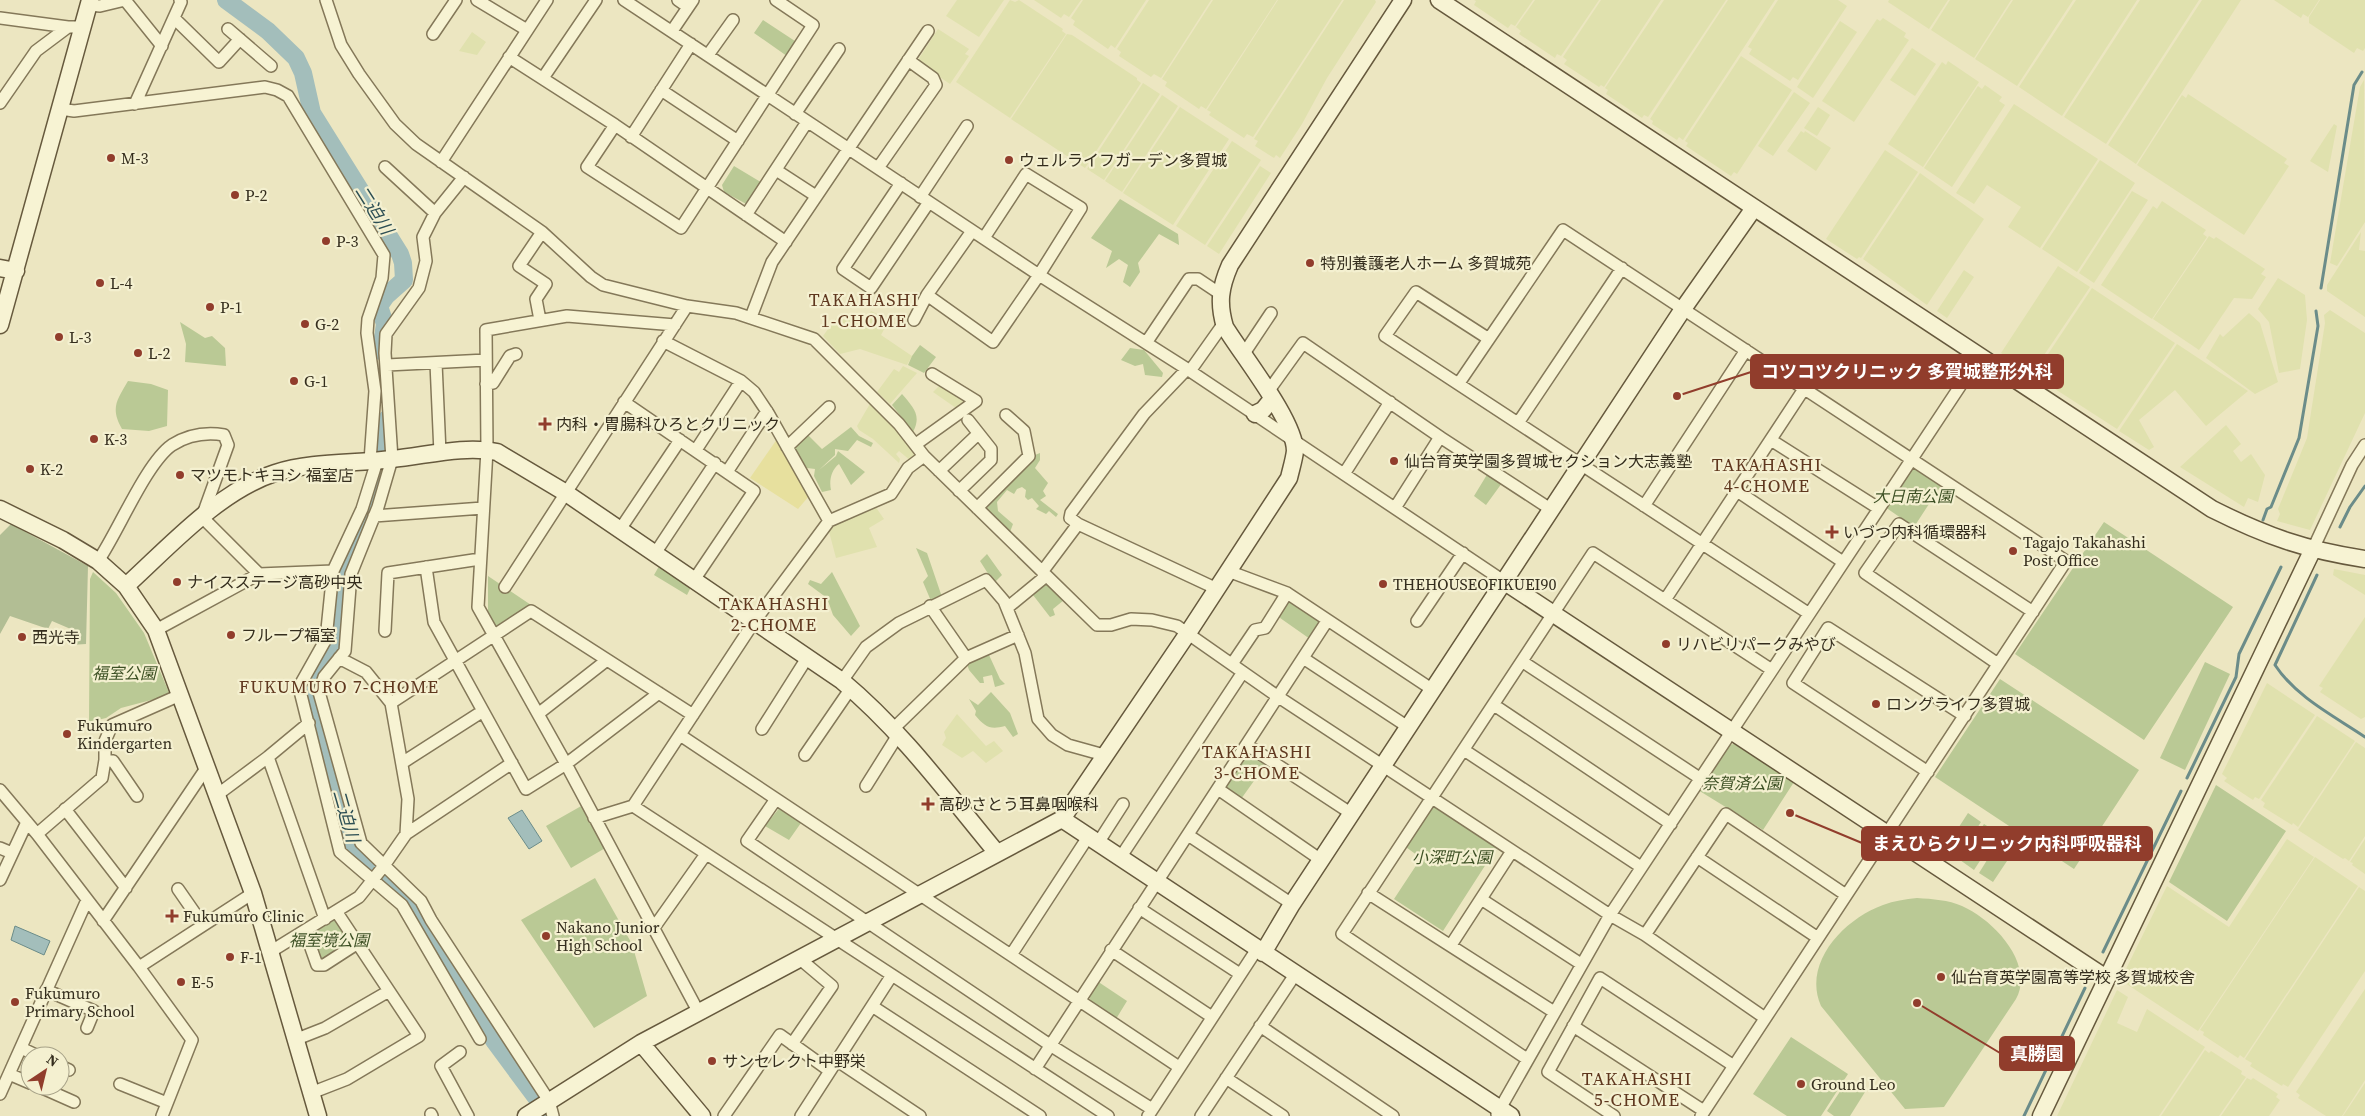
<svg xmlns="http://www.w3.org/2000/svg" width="2365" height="1116" font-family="'Source Serif 4','Noto Sans JP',serif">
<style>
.farmland{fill:#e0e1ae}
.green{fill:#bac995}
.sand{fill:#e7e09e}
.cemetery{fill:#b2be94}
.water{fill:#a3bebb;stroke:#6b8c89}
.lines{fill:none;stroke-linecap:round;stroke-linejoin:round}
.stream{stroke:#6b8c89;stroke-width:3}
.river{stroke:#a3bebb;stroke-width:18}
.street-casing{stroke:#847859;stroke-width:14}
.secondary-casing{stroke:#66593d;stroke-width:19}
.street{stroke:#f7f3d3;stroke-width:11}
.secondary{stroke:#f7f3d3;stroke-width:16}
.poi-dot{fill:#913d2c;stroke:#f4f0d0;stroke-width:2}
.labels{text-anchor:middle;stroke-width:4.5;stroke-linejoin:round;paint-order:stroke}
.poi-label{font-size:16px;fill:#342d1d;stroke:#f4f0d0;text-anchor:start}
.park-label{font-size:16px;font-style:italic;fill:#3d5024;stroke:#f4f0d0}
.water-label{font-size:18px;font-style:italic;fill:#2d4f54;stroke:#f4f0d0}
.neighbourhood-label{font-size:18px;letter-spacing:1px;fill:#5f371e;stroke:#f4f0d0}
.leader{fill:none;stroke:#913d2c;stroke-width:2}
.callout-dot{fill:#913d2c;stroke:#f4f0d0;stroke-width:2}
.callout{fill:#913d2c;stroke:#913d2c;stroke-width:2}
.callout-label{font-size:18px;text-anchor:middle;font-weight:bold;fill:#fff}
</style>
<rect width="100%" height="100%" fill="#ece6c1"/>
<path class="farmland" d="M957,0H1004L979,37L946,16Z
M1010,0L1015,2L1019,0L1063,29L1062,31L1066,34L1010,118L956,82Z
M1034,0H1081L1069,17L1064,14L1061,18Z
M1083,0H1146L1115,48L1111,45L1108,49L1073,25L1075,21L1071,18Z
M1149,0H1211L1161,78L1154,74L1151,77L1119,56L1121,52L1117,49Z
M1213,0H1277L1206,109L1201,106L1199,109L1165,86L1167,82L1162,79Z
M1278,0H1342L1253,137L1247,134L1244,138L1209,115L1211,112L1207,110Z
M1344,0H1375L1376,2L1327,78L1302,124L1280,158L1276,155L1274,158L1255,146L1258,141L1254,139Z
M1474,0H1533L1515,26L1511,24L1508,28L1474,5L1476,1Z
M1535,0H1599L1561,56L1557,54L1555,58L1519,34L1521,31L1516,27Z
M1601,0H1661L1604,87L1601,85L1599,87L1564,64L1567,60L1563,57Z
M1664,0H1726L1648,117L1644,115L1642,118L1606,94L1608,90L1605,88Z
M1728,0H1775L1683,140L1679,137L1677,140L1652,124L1653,121L1650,119Z
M1778,0H1838L1847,6L1798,80L1793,77L1790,81L1749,54L1752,49L1748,47Z
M1889,0H1948L1929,29L1888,2Z
M1950,0H2011L1974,58L1931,30Z
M2013,0H2073L2017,86L1975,59Z
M2076,0H2137L2062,116L2019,87Z
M2140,0H2199L2106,144L2064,117Z
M2202,0H2241L2136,164L2108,145Z
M2274,0H2319L2308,17L2303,14L2301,18Z
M2320,0H2365V48L2363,51L2357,48L2354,53L2309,23V17Z
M1883,18L1906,33L1904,37L1909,40L1854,122L1822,101L1877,19L1880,21Z
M1840,21L1857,32L1813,98L1797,87Z
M938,29L969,49L965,54L969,56L950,84L920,64L921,62L918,60Z
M472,32L486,42L477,55L459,51Z
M1067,34L1072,35L1137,78V80L1141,83L1085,168L1011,119Z
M1912,48L1936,64L1915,96L1890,80Z
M1741,56L1792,90L1737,174L1734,172L1731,176L1686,146L1688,143L1685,141Z
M1948,61L1979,82L1923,167L1888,144L1942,62L1946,65Z
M2364,80L2365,222L2337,266L2330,263L2360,87Z
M1143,83L1160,94L1104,180L1087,169Z
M1985,85L2002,97L1999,101L2005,105L1952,187L1924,168L1978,86L1982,89Z
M1794,92L1810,103L1773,156L1758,146Z
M2188,94L2287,159L2284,163L2289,166L2244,235L2137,165L2182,95L2186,98Z
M1162,95L1178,106L1122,192L1105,181Z
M2014,104L2098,159L2040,248L2008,227L2021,207L1987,185L1974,204L1956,193Z
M1180,107L1229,139L1173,225L1123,193Z
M1818,107L1830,115L1817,136L1804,128Z
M2334,124L2337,126L2328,172L2310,161Z
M1801,131L1804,133L1805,131L1831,148L1816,171L1787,151Z
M1232,141L1261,160L1205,245L1176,226Z
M1885,150L1918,172L1861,258L1859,257L1857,259L1826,239Z
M2100,160L2135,183L2077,272L2042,249Z
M1260,166L1271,173L1219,254L1207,246Z
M1920,173L1984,219L1927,305L1863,259Z
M2132,191L2148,200L2094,283L2079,273Z
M2162,201L2206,230L2203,234L2207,237L2152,319L2101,285L2153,206L2157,209Z
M2361,232L2359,250L2365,251V317L2327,291V285Z
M2209,236L2214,239L2216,237L2265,269L2261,274L2266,277L2252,299L2234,298L2199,350L2153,319Z
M2058,266L2090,287L2034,370L2032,369L2029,372L2001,353Z
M1964,270L1974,277L1947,318L1937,311Z
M2278,278L2305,295L2307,320L2300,369L2279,373L2269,322L2258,309Z
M2092,288L2175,343L2117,429L2038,378L2040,375L2036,372Z
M2330,310L2365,333V413L2310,530L2277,521L2280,514L2278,509L2307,438L2325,323L2324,315Z
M871,311L889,320L881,335L912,356L907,365L860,349L840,354L823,336L837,317L845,320L848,315L863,322Z
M2249,313L2260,323L2278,382L2255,394L2206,358L2220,334L2223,337Z
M2177,344L2248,391L2206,426L2175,390L2139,420L2154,447L2149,450L2119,431Z
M903,366L917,373L890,404L877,392L894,369L899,372Z
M942,383L969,400L967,404L956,408L933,392Z
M871,402L891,420L917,455L911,461L899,451L896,454L900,459L899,463L873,439L859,430L857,426Z
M2226,425L2241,444L2233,451L2241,462L2251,454L2265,475L2258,502L2248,498L2244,507L2180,467Z
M875,506L884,519L869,528L877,547L836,558L827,524Z
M2334,569L2365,575V595L2333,575Z
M2365,617V717L2361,719L2320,692L2323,688L2319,686Z
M2267,683L2315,715L2259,799L2255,797L2253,800L2224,781L2227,778L2222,774Z
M957,714L986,746L994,741L1003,751L986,763L973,751L962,758L942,745L946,738L944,732Z
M2317,716L2355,741L2298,827L2293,823L2292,825L2263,807L2265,803L2261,800Z
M2356,742L2365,748V836L2349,861L2345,858L2343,859L2298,830Z
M2287,839L2314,857L2198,1031L2125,983L2127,980L2122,977L2167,886L2229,927Z
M2365,839V874L2352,865L2353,863L2350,862Z
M2315,857L2358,886L2244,1058L2240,1055L2238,1058L2203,1035L2204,1032L2200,1030Z
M2359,887L2365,891V971L2288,1087L2283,1084L2282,1086L2250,1066L2252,1063L2245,1059Z
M2365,989V1080L2342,1116H2326L2298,1098L2300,1095L2296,1092Z
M2117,990L2128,997L2117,1023L2137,1032L2147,1009L2205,1047L2159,1116H2057Z
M2205,1050L2209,1053L2211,1051L2242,1071L2241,1074L2246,1077L2219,1116H2161Z
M2247,1078L2251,1080L2253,1078L2278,1094L2276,1097L2280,1100L2269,1116H2221Z
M2365,1083V1116H2343Z"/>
<path class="green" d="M763,20L804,47L794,61L754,33Z
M734,166L764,184L750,206L724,192L722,185Z
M1120,199L1178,234L1179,245L1159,234L1138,263L1140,272L1130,287L1123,282L1128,265L1119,259L1106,268L1112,251L1091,238Z
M180,322L205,338L212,336L225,348L226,366L185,362L186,344Z
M920,345L936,357L924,373L908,365L912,356Z
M1130,348L1144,350L1163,373L1162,377L1145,375L1143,364L1135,366L1121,360Z
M128,381L151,384L168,390L167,426L149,431L122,429C110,408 117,400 128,381Z
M902,394C913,407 922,415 913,432L892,405Z
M851,427L859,436L873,443L871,447L857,440L848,451L835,449V455L819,470L836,456L838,451L865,472L851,485L839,464C831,470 829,481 831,490L822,492L814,476L815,469L807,468L787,447L808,435L822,449Z
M1040,453V460L1035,468L1048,483L1043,491L1046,496L1040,500L1058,514L1056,517L1049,511L1046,514L1036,509L1039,506L1032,498L1028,500L1025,497L1026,490L1022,487L1017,489L1014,494L1007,490L997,502L998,511L1013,524L1010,532L1005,534L979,508L1030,457Z
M1910,468H1917L1942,484L1914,527L1885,507Z
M1488,473L1502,483L1486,505L1474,496Z
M2104,522L2233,607L2144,740L2015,654Z
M916,548L927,553L943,600L931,601L923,582L928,576Z
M987,554L1002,575L994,583L980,561Z
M662,561L694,581L687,595L654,575Z
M93,572L116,593L144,633L170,695L121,708L106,718L89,722L90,579Z
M832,572L860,626L851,636L833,615L827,598L808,584L810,580L821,584Z
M488,576L534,607L498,630L488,613Z
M1046,581L1064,600L1053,609L1055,615L1050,617L1033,595Z
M1287,593L1318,614L1319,626L1310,639L1273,613Z
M989,655L1000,679L1005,684L995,687L992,675L983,677L984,683H980L969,670L966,661L978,656Z
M2205,662L2230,674L2185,770L2160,758Z
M2000,679L2139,770L2074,869L1935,777Z
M991,692L1010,713L1018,734L1013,737L1005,726C990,730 985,727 975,715L976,711L969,699L978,705Z
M1734,744L1794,782L1763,830L1698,790L1728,745Z
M1249,746L1269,760L1241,799L1229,792L1222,783Z
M2216,785L2286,831L2227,921L2169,882Z
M1430,804L1497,847L1443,931L1394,899L1421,858L1403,845Z
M583,805L607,847L571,868L546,826Z
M781,806L803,820L789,840L765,826Z
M1968,813L1981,822L1957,859L1944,850Z
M1984,824L1998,833L1974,870L1960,860Z
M2002,836L2017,846L1993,882L1979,873Z
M595,878L632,944L647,996L594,1028L521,920Z
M1917,898C1933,899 1948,900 1962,906C1994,920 2035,964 2016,999L1944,1107L1905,1109L1821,1006C1802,963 1844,919 1883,905C1894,901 1905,899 1917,898Z
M333,918L340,921L354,943L319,962L308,933Z
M1097,981L1127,1001L1116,1019L1092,1003L1089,997Z
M1791,1037L1848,1074L1821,1116H1787L1753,1094Z
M1847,1081L1865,1092L1850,1116H1834L1827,1111Z"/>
<path class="sand" d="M777,439L809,496L798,509L750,478Z"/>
<path class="cemetery" d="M11,524L88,566L86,644L70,645L73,630L52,621L48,629L10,616L0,634V535Z"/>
<path class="water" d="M522,810L542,841L529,849L508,818Z
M15,926L50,941L44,955L11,940Z"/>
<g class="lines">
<path class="stream" d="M2321,288L2354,85L2362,72
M2263,520L2267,509L2271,507L2299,438L2318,326L2316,311
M2340,527L2350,507L2365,486
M2317,575L2275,665C2296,697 2334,716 2365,737
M2187,778L2236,677L2239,654L2281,567
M2103,952L2181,791
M2024,1116L2085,988"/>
<path class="river" d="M226,0L268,31L296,58L303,73L312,113L400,254L403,263L404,280L386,296L379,306L385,324L381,351
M384,453L387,419
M382,467L366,519L347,561L337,645L329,665L317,683L312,695L323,728L349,836L356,853L375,873L419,912L428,942L455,985L470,1001L495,1042L538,1100L546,1116"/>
<defs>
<path id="street" d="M125,0L162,46
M326,0L341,45L359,74L395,124L416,144L542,232L591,277L603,285L687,306L736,313L814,339L899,424L924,456L1097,625H1111L1131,619L1152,620L1177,626L1277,696L1610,915L1645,935L1765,1018
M477,0L527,30
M624,0L1039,275L1187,369L1505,582
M678,0L688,7
M89,5L100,6L125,0
M0,18L68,27
M175,19L219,62L240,39
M228,29L271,66
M672,31L693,0
M433,34L456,0
M708,55L733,20
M509,57L615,125L786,242
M543,78L596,0
M661,90L738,141
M0,103L36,51L68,27H83
M135,104L181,2L180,0
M60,109L74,111L265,87L277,90L288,96L384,255L382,278L368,319L367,333L375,391L370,461
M795,114L839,49
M615,125L587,167L681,228L813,25L776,0
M631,137L691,44
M441,162L547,0
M385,167L435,213
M878,168L936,85L933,78L908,60
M776,170L816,196
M464,177L435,213L423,237L426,261L419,288L386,334L385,353L392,459L378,507L351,574L345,651L324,677L319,692L361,843L421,901L431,920L549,1101L553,1116
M901,183L843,269L871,288L929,202
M920,197L967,126
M746,215L807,122
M972,231L927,295L993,342L1039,275L1081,208L1026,174L984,238
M751,317L772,262L928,31
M540,320L536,299L546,284L519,266L542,232
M914,320L927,295
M675,325L567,316L486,330L487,450L478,607L566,764L699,1013
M1489,339L1416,292L1385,336L1808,613
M663,341L741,381L754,392L768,413L829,521L754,622L633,806L1108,1116
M1146,343L1189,279H1198L1219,293
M1243,355L1271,313
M436,363L440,453
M387,365L486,360
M1187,369L1144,414L1071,513L1070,518L1078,524L1215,588
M1190,371L1224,323
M1459,383L1563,230L2066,561L1701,1116
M486,384L493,383L510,356L516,354
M1267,393L1303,343L1440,437L1552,510
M624,402L754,491L694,580
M1518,423L1622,268
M1771,440L1878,508
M916,444L976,401L932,374
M787,447L829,407
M696,450L741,381
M377,461L362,509L333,571L326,639L299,687L340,852L402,905L480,1039
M939,471L978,434
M727,472L767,411
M1344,474L1390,402
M959,491L991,460V449L968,420
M1737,491L1843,562
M1644,506L1746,350
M977,508L1029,456L1024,431L1006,415
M1395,508L1440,437
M374,516L483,508
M829,521L891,494L908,468L924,456
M619,531L680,440
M2313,549L2352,465L2365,445
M654,555L715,463
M98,561C118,532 146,463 172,445C188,435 206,432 224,435L228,445L202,517L259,574
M426,567L434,622L526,789L566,764L659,693
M1228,571L1287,593L1433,690
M1042,572L1078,524
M505,587L687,306
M1665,600L1804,389
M930,606L966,658
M1007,608L1046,576
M1417,621L1463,553
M156,630L259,574L333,571
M385,631L388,573L480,559
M1303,658L1408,727
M1523,662L1701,779
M1232,664L1255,630L1265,628L1287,593
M1998,664L1865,573L1899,524L2033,612
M842,681L866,647L899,623L986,580L1004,601L1025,653L1038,719L1052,735L1068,745L1104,755
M391,703L531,611L693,715
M1494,705L1671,824
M538,714L607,660
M762,729L807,658
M893,729L966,658L1018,635
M680,735L1179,1067
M1247,745L1352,814
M1464,750L1641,867
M805,755L851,688
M268,757L325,919
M105,760L113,761L137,796
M402,763L483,711
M1928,772L1793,683L1828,628L1965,716
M866,786L898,735
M1218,789L1321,860
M0,790L37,834L139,967L192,1040L162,1116
M217,795L268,757L309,723
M776,799L747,841L1050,1045L1152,1109
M65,809L126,888
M594,818L633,806
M37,834L102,778L105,760V741L112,725L180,695
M406,834L512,763
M1188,835L1292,904
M1098,843L1123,804
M0,848L12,853
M1697,857L1818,938
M1120,858L1243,672
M0,880L27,822
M178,889L203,925
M1368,893L1554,1012
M1481,899L1581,964
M1139,908L1240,974
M103,921L207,767
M653,929L706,854
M305,931L317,965H324L358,943
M1645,935L1726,814L1846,895
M1451,945L1512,851
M1111,950L1212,1017
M270,952L359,897L383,867L406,834L408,799L391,703L366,672L339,658
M1011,955L1088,837
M139,967L253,893
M46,990L94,1011L87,1028
M872,1006L892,975
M1260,1026L1393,1116
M1573,1026L1704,1111
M297,1039L325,1028L389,991
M792,1044L832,986L800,959
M21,1048L38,1056
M460,1052L441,1066L468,1116
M1527,1059L1342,934L1593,553L1772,670
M836,1060L920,1116
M60,1066L69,1070
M1035,1069L1327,621
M9,1074L30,1083
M1226,1078L1283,1116
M120,1084L167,1103
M38,1086L74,1102
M311,1093L347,1079L419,1036L336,911
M0,1094L87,900
M431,1114L432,1116
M1497,1114L1610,915L1980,356
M724,1116L780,1035L830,1071
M801,1116L872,1006L1040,1116
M1148,1116L1257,949
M1201,1116L1296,973
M1614,1116L1548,1072L1600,978L1734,1066"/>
<path id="secondary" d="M1439,0L2212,509C2266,536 2305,550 2365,559
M0,268L16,271
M0,325L90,0
M1255,414L1263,410L1272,399
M0,509L63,540L98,561L126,586L156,630L253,893L318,1116
M1505,582L2106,978
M126,586C169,547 219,491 275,473C313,461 354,464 392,459C425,456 464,445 497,452L566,493L842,681C902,731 948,794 997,853
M1062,819L1511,1116
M1263,953L1292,904L1683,309L1754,208
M641,1043L702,1116
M526,1116L641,1043L1062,819L1188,633L1289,478C1291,469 1294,460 1295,451C1295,421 1242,355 1225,327C1218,303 1220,288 1230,265L1403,0
M2041,1116L2313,549"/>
</defs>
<use href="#street" class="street-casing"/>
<use href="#secondary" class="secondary-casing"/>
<use href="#street" class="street"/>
<use href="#secondary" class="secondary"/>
</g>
<g class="poi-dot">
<circle cx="111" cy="158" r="5"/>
<circle cx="1009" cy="160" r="5"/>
<circle cx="235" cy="195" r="5"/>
<circle cx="326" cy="241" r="5"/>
<circle cx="1310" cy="263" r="5"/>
<circle cx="100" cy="283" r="5"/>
<circle cx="210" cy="307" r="5"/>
<circle cx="305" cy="324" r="5"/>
<circle cx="59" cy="337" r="5"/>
<circle cx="138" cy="353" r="5"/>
<circle cx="294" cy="381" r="5"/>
<path d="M542.5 416.5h5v5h5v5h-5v5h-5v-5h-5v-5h5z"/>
<circle cx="94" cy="439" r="5"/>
<circle cx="1394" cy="461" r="5"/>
<circle cx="30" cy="469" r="5"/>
<circle cx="180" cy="475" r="5"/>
<path d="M1829.5 524.5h5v5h5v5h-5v5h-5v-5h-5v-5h5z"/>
<circle cx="2013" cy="551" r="5"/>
<circle cx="177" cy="582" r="5"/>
<circle cx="1383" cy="584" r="5"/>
<circle cx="231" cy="635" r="5"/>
<circle cx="22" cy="637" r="5"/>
<circle cx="1666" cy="644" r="5"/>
<circle cx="1876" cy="704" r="5"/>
<circle cx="67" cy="734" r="5"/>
<path d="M925.5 796.5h5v5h5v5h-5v5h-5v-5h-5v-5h5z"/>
<path d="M169.5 908.5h5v5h5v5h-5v5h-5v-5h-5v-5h5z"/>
<circle cx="546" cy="936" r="5"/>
<circle cx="230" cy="957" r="5"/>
<circle cx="1941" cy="977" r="5"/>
<circle cx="181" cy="982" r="5"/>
<circle cx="15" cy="1002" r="5"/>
<circle cx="712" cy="1061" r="5"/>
<circle cx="1801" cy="1084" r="5"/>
</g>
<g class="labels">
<g class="poi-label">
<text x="121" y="164">M-3</text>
<text x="1019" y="166">ウェルライフガーデン多賀城</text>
<text x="245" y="201">P-2</text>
<text x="336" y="247">P-3</text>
<text x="1320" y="269">特別養護老人ホーム 多賀城苑</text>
<text x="110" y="289">L-4</text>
<text x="220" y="313">P-1</text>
<text x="315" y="330">G-2</text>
<text x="69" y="343">L-3</text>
<text x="148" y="359">L-2</text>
<text x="304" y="387">G-1</text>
<text x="556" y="430">内科・胃腸科ひろとクリニック</text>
<text x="104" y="445">K-3</text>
<text x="1404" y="467">仙台育英学園多賀城セクション大志義塾</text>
<text x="40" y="475">K-2</text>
<text x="190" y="481">マツモトキヨシ 福室店</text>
<text x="1843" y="538">いづつ内科循環器科</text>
<text x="2023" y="548">Tagajo Takahashi<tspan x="2023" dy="18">Post Office</tspan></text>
<text x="187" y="588">ナイスステージ高砂中央</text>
<text x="1393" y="590">THEHOUSEOFIKUEI90</text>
<text x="241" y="641">フループ福室</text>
<text x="32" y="643">西光寺</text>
<text x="1676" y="650">リハビリパークみやび</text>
<text x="1886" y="710">ロングライフ多賀城</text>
<text x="77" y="731">Fukumuro<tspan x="77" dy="18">Kindergarten</tspan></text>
<text x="939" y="810">高砂さとう耳鼻咽喉科</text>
<text x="183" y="922">Fukumuro Clinic</text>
<text x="556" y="933">Nakano Junior<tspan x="556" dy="18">High School</tspan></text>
<text x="240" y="963">F-1</text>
<text x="1951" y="983">仙台育英学園高等学校 多賀城校舎</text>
<text x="191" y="988">E-5</text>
<text x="25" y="999">Fukumuro<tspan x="25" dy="18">Primary School</tspan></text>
<text x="722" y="1067">サンセレクト中野栄</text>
<text x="1811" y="1090">Ground Leo</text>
</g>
<g class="park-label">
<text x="1913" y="502">大日南公園</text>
<text x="124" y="679">福室公園</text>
<text x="1742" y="789">奈賀済公園</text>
<text x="1452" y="863">小深町公園</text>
<text x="329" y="946">福室境公園</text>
</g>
<g class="water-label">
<text transform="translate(374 210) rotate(58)" y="6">二迫川</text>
<text transform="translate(346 816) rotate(74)" y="6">二迫川</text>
</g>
<g class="neighbourhood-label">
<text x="864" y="306">TAKAHASHI<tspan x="864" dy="21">1-CHOME</tspan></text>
<text x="1767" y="471">TAKAHASHI<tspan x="1767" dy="21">4-CHOME</tspan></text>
<text x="774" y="610">TAKAHASHI<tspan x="774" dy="21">2-CHOME</tspan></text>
<text x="339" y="693">FUKUMURO 7-CHOME</text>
<text x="1257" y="758">TAKAHASHI<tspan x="1257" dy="21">3-CHOME</tspan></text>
<text x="1637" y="1085">TAKAHASHI<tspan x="1637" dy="21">5-CHOME</tspan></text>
</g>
</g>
<path class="leader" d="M1677 396L1751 372M1790 813L1862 843M1917 1003L2000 1053"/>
<g class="callout-dot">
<circle cx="1677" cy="396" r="5"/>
<circle cx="1790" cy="813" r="5"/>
<circle cx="1917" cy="1003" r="5"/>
</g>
<g class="callout">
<rect x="1751" y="355" width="312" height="33" rx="5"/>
<rect x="1862" y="827" width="290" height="33" rx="5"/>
<rect x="2000" y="1037" width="74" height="33" rx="5"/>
</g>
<g class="callout-label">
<text x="1907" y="378">コツコツクリニック 多賀城整形外科</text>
<text x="2007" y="850">まえひらクリニック内科呼吸器科</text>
<text x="2037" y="1060">真勝園</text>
</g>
<g transform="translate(45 1071) rotate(35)"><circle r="24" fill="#f4f0d0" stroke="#a7a288"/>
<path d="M0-4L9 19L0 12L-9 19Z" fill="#913d2c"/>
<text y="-8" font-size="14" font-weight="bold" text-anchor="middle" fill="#342d1d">N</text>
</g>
</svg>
